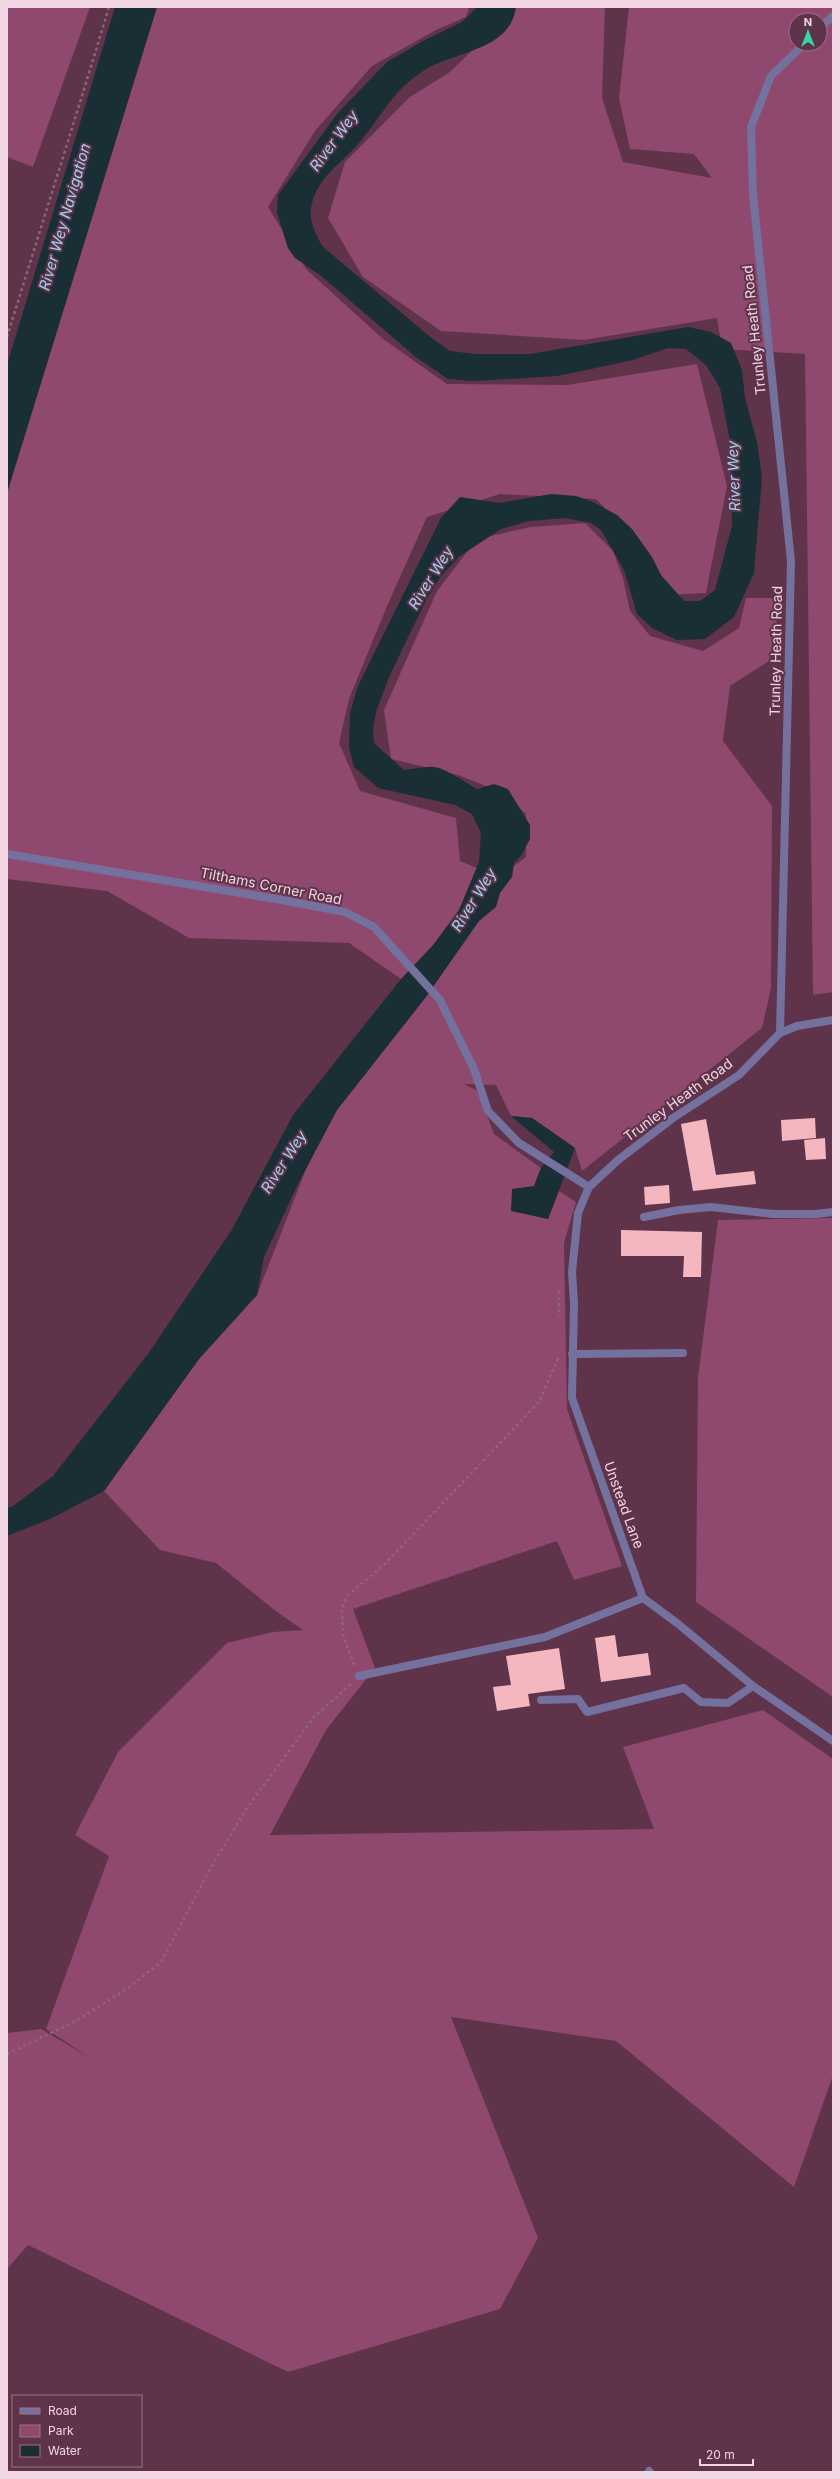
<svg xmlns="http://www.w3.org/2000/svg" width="840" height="2479" font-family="Inter,sans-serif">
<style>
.green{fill:#8f486e;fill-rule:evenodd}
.water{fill:#1a2e36}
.building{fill:#f4b7c0}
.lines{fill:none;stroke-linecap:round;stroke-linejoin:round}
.path{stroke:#8c6579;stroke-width:2.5;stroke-dasharray:3 3;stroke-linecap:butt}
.lane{stroke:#75719e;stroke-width:8}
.street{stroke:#75719e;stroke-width:8}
.labels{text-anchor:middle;stroke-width:4;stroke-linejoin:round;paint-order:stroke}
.street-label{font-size:14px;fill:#f1d5e2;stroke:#5f334a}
.water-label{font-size:15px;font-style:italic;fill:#99d5f1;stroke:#5f334a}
</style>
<rect width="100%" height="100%" fill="#5f334a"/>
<path class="green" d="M7,7H90L33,167L7,157Z
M157,7H469L466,17L436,30L372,66L315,131L268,207L306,269L383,339L447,384L567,385L697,364L727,486L706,593L667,595L646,551L596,499L500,494L427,517L387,606L349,699L339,743L360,791L456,818L460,861L499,877L526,857V814L501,792L458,775L391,759L384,710L437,591L477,539L531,527L585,523L613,551L623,578L630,611L650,636L703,651L739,628L746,598H781L769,661L730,686L723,741L772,806L771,988L762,1028L582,1171L575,1148L532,1118L511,1116L496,1085L464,1084L478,1091L494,1134L541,1168L534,1186L548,1219L559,1191L576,1202L564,1243L567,1409L622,1566L574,1580L557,1541L353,1609L375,1668L326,1730L270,1835L654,1829L623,1747L763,1710L833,1759V2075L794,2187L616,2041L451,2017L538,2238L500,2309L288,2372L28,2245L7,2269V2033L41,2029L92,2059L46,2029L109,1856L75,1835L118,1752L227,1643L273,1632L303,1630L277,1612L216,1563L160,1550L104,1491L199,1359L257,1295L308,1164L337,1110L384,1050L437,969L401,979L349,943L189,938L107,891L7,879V493Z
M508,7H605L602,98L623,162L712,178L694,154L630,149L619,98L629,7H833V992L813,995L805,354L722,349L717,318L584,340L441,331L363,277L328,218L345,162L410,97L450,72L506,17ZM796,20H820V44H796Z
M833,1218V1697L696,1602L698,1378L718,1220Z"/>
<path class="water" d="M115,7H157L7,493V365Z
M477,7H516C510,52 453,51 423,71C390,93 383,115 359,143C342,163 316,178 311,208C309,222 316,234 322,246L429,336L450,351L475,354H530L688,327L711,332L731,343L742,370L745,398L757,442L762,477L754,573L734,617L705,639L677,640L652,628L637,614L624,570L601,530L591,523L565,518L529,521L501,529L460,556L441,576L426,600L389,677L376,712L373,731L374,743L404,770C414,769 426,766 435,767C449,770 464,782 477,789L494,784L508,789L530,825V839L521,856L514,863L512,877L500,893L496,907L479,921L426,997L337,1110L297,1186L264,1257L257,1295L199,1359L104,1491L50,1519L7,1536V1508L13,1506L53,1476L148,1354L231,1231L293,1115L401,979L433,945L459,910L479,862L481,833L472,814L455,805L378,788L354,767L349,748L350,713L358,686L441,518L460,497L500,503L551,494L576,496L593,502L617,515L632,529L652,557L661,575L684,601H700L715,590L732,526L731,447L720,388L706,365L686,349L668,348L633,360L558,376L473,381L448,379L417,358L320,275L295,258L288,248L277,213L278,195L337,114L387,62L423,41L462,22Z
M511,1116L532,1118L575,1148L548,1219L511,1211L512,1189L534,1186L541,1168L554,1152Z"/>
<path class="building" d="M815,1118L816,1138L782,1141L781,1120Z
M706,1119L716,1175L754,1171L756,1184L693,1191L681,1124Z
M825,1138L826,1159L806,1160L804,1140Z
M669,1185L670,1203L645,1205L644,1187Z
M621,1230L702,1232L701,1277H683L684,1256H621Z
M615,1635L618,1657L648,1653L651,1675L601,1682L595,1638Z
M559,1648L565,1689L528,1694L530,1706L497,1711L493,1687L511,1685L506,1656Z"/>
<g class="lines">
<path class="path" d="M7,337C41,227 76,117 109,7
M559,1291V1316
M354,1665L343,1635L342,1608L347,1596L385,1564L539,1402L559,1356
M7,2054L74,2022L128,1988L161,1962L211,1867L247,1808L314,1717L351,1684"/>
<path class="lane" d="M780,1033L797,1026L833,1020
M644,1217L679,1210L711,1207L773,1214H816L833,1212
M572,1354L683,1353
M359,1676L545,1637L643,1598
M541,1700L578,1699L587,1712L684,1688L701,1702L728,1703L753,1686
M649,2471L650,2472"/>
<path class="street" d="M820,28L833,16
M804,44L771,76L751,127L753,195L791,561L780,1033L739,1075L673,1118L618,1160L589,1187L578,1213L572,1272L574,1303L572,1398L643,1598L677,1623L753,1686L833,1741
M7,854L276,899L345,912L374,927L440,1000L474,1069L488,1111L519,1143L589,1187"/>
</g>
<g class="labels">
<g class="street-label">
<text transform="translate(754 330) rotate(-96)" y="5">Trunley Heath Road</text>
<text transform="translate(776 651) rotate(-89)" y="5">Trunley Heath Road</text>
<text transform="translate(271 886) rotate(11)" y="5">Tilthams Corner Road</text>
<text transform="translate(678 1100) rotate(-36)" y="5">Trunley Heath Road</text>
<text transform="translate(624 1505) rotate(70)" y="5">Unstead Lane</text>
</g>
<g class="water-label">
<text transform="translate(334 141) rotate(-54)" y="5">River Wey</text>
<text transform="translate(65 217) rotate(-74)" y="5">River Wey Navigation</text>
<text transform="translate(734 476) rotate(-92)" y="5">River Wey</text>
<text transform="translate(431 578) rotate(-58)" y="5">River Wey</text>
<text transform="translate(474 900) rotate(-58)" y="5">River Wey</text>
<text transform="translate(284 1162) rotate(-57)" y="5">River Wey</text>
</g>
</g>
<rect width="840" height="2479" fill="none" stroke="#f1d5e2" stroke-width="16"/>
<rect x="12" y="2395" width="130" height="72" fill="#5f334a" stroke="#997487"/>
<rect x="20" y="2408" width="20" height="6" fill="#75719e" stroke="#997487"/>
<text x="48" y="2415" font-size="12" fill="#f1d5e2">Road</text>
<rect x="20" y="2425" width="20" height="12" fill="#8f486e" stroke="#997487"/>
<text x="48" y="2435" font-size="12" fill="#f1d5e2">Park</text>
<rect x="20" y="2445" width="20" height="12" fill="#1a2e36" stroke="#997487"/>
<text x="48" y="2455" font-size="12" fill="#f1d5e2">Water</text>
<g transform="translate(808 32)"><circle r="19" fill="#5f334a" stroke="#997487"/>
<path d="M0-3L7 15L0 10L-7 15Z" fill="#37d4a6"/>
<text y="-6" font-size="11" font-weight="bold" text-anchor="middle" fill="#f1d5e2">N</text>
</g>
<path d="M700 2459v6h53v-6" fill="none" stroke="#f1d5e2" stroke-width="2"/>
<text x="706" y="2459" font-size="12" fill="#f1d5e2" stroke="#5f334a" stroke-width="3" paint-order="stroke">20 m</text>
</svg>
